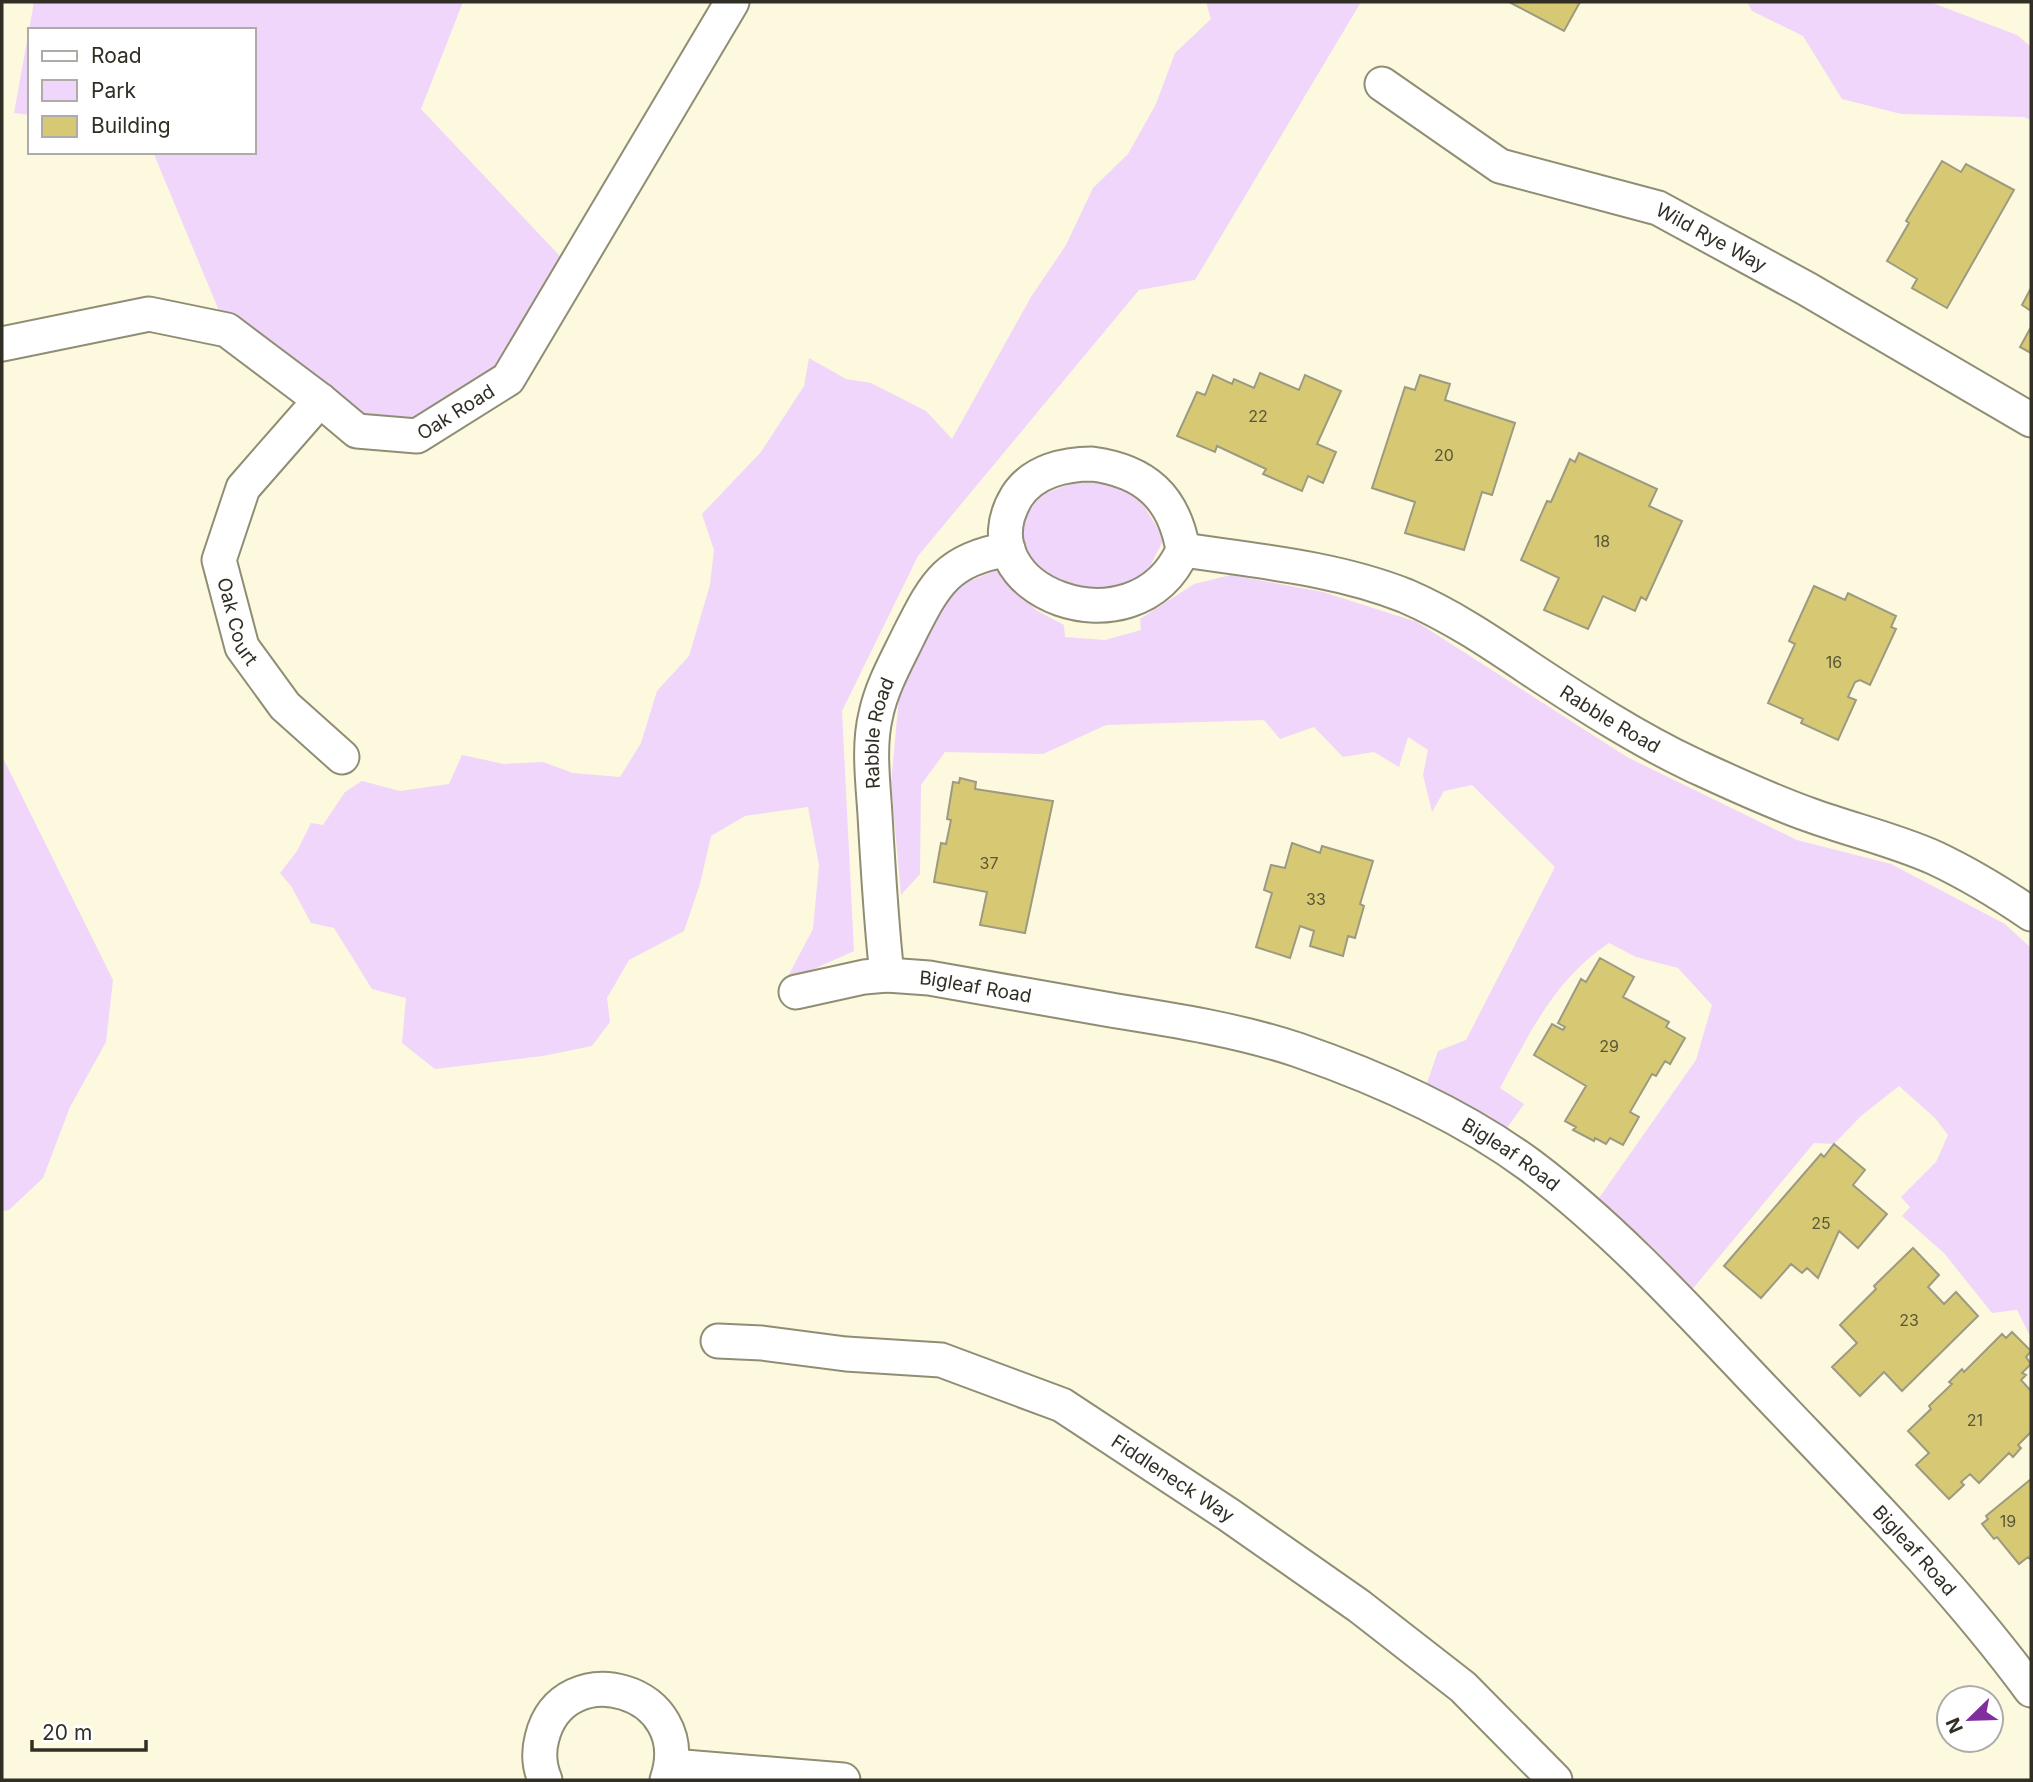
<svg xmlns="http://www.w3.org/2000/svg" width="2033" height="1782" font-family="Inter,sans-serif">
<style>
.green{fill:#f0d6fb}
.building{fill:#d7c973;stroke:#9d9a82;stroke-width:2}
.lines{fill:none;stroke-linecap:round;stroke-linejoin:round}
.street-casing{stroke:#908d75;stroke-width:37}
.street{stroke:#fff;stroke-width:33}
.labels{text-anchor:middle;stroke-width:6;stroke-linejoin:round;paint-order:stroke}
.number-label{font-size:16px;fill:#5a5638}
.street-label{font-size:19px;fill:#312f25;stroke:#fff}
</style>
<rect width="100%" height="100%" fill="#fcf9df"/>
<path class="green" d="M34,2H463L421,109L573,270L508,379L417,436L357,431L227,330L153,152H254V30H30V115L14,113Z
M1206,2H1361L1195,280L1139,290L918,556L842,711L854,951L785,982L813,929L819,865L808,807L745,816L711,836L700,884L684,931L629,960L607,998L610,1022L592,1046L543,1056L435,1069L402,1043L406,998L372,989L334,928L311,923L291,886L280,873L297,851L311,823L323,825L345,792L362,781L400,791L449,784L462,755L504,764L543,762L573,773L620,777L641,743L657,691L689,656L710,585L714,550L702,514L761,452L804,386L809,358L846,379L871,383L926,411L952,439L1031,297L1066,245L1093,188L1128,154L1156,104L1175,53L1211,19Z
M1747,2H1930L2017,35L2031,47V120L2024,117L1901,114L1842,99L1803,36L1752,11Z
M1082,479L1118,485L1141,501L1164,539L1146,574L1111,591L1062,586L1028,559L1019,526L1041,495Z
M998,570L1036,610L1064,625L1065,637L1105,640L1141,630L1140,619L1194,584L1231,575L1323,592L1417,622L1627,757L1797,840L1891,864L2005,924L2031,948V1338L2017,1310L1992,1313L1944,1253L1902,1216L1910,1207L1901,1197L1936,1162L1948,1135L1935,1118L1899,1086L1861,1116L1834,1144L1814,1143L1690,1292L1599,1198L1696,1060L1712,1005L1678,968L1636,957L1609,943C1554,980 1531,1031 1500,1088L1524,1104L1505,1131L1426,1086L1438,1051L1466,1040L1555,867L1472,785L1444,791L1432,812L1423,775L1428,750L1408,737L1399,767L1374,752L1343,757L1314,727L1280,739L1264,720L1106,725L1043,754L945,752L921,785L920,874L901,895L891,783L899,697L929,627L959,585Z
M2,756L113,980L106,1042L70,1107L43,1178L9,1210L2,1211Z"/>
<path class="building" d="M1509,2H1580L1564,31Z
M1942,161L1961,172L1966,164L2014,190L1947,308L1912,288L1917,279L1887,261L1909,223L1906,221Z
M2031,288V311L2022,305Z
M2031,327V353L2020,347Z
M1260,373L1299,390L1305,375L1341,391L1317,444L1336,452L1323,483L1308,476L1302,491L1263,474L1266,469L1217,446L1215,452L1177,436L1197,392L1205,395L1213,375L1232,384L1234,379L1254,388Z
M1420,375L1450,384L1445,400L1515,423L1492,495L1482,492L1464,550L1405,533L1415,502L1372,488L1405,387L1415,390Z
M1579,453L1657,489L1649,506L1682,521L1646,600L1641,597L1635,611L1603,596L1588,629L1544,610L1559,578L1521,560L1547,501L1551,502L1570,459L1575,462Z
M1814,586L1845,600L1848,593L1896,616L1891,627L1896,629L1870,685L1860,680L1855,682L1848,697L1856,700L1838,740L1801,723L1803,719L1768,703L1795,644L1789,641Z
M960,778L976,782L975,789L1053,801L1025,933L980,925L987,892L934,882L941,843L946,844L951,820L947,819L953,782L959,783Z
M1292,843L1320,853L1322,846L1373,861L1360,904L1364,906L1355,938L1348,936L1343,956L1310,946L1314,931L1300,926L1290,958L1256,947L1272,893L1264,890L1271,865L1285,868Z
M1600,958L1634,977L1623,997L1669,1022L1666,1027L1685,1038L1670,1064L1665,1061L1656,1076L1652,1074L1630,1112L1639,1117L1623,1145L1610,1138L1606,1144L1595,1138L1594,1141L1573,1130L1576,1127L1565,1121L1586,1086L1534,1055L1552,1024L1563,1030L1565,1027L1558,1023L1581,979L1586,982Z
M1834,1144L1865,1170L1853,1185L1887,1214L1858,1248L1839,1231L1818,1278L1807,1268L1802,1273L1791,1264L1761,1298L1724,1266L1821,1154L1824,1157Z
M1913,1248L1939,1275L1928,1287L1944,1304L1956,1292L1978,1316L1902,1391L1884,1372L1860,1396L1832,1367L1857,1343L1840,1325L1876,1289L1874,1286Z
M2012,1332L2031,1351L2026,1357L2031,1364L2022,1373L2026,1375L2021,1380L2031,1391V1432L2018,1445L2021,1448L2013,1457L2009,1453L1979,1483L1970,1474L1961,1482L1964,1485L1949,1499L1916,1465L1929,1453L1908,1431L1931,1409L1929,1406L1952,1384L1949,1382L1962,1369L1964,1372L2002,1334L2006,1338Z
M2031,1479V1560L2028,1557L2019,1564L1997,1537L1994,1539L1982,1524L1988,1519L1986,1516Z"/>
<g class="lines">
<defs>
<g id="street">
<path id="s1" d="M1382,84L1500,166L1658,208L1807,289L2031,420"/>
<path id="s2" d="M2,344L149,314L227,330L320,400L357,431L417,436L508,379L732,2"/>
<path id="s3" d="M320,400L243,488L219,560L242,647L285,706L342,757"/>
<path d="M1092,464C1145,471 1174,497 1183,550C1135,658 959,590 1017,496C1033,471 1065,464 1092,464Z"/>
<path id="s4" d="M1183,550C1257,561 1336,568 1406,596C1450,615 1489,641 1529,668C1582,703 1636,738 1693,765C1732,783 1770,801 1810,815C1851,830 1895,840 1935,858C1969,874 2000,893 2031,914"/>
<path id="s5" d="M887,975C881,922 878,868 875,815C873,782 868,746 876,714C882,686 897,660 909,635C936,582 946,561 1008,549"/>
<path id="s6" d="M796,992L864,977L887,975L929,978C990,989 1050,999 1111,1010C1174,1020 1238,1030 1298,1050C1379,1078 1462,1115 1531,1166C1625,1237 1704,1328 1786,1413C1871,1502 1958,1591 2031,1690"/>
<path id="s7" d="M718,1341L762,1343L846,1354L941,1360L1062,1405L1229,1515L1359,1606L1463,1687L1555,1780"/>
<path d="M672,1766L843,1780"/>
<path d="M545,1780C539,1766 538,1753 542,1738C563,1652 698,1689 667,1780"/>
</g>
</defs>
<use href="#street" class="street-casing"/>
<use href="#street" class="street"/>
</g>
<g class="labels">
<g class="number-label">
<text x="1258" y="422">22</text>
<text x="1444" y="461">20</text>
<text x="1602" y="547">18</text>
<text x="1834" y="668">16</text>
<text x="989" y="869">37</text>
<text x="1316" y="905">33</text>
<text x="1609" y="1052">29</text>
<text x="1821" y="1229">25</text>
<text x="1909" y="1326">23</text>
<text x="1975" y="1426">21</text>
<text x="2008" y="1527">19</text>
</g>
<g class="street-label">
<text dy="7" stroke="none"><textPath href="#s1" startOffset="368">Wild Rye Way</textPath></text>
<text dy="7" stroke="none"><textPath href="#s2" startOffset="500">Oak Road</textPath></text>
<text dy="7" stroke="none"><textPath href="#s3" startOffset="257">Oak Court</textPath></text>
<text dy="7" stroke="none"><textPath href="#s4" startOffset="467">Rabble Road</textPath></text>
<text dy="7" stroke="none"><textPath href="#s5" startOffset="243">Rabble Road</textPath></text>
<text dy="7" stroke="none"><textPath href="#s6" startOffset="182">Bigleaf Road</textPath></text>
<text dy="7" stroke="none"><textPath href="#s6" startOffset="749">Bigleaf Road</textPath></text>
<text dy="7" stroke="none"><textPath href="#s7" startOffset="486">Fiddleneck Way</textPath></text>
<text dy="7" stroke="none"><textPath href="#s6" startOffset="1316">Bigleaf Road</textPath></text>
</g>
</g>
<rect width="2033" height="1782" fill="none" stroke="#312f25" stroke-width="7"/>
<rect x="28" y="28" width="228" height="126" fill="#ffffff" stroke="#adaca8" stroke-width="2"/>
<rect x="42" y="51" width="35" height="10" fill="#ffffff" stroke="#adaca8" stroke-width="2"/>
<text x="91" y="63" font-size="21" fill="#312f25">Road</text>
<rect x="42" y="80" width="35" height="21" fill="#f0d6fb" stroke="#adaca8" stroke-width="2"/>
<text x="91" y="98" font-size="21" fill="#312f25">Park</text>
<rect x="42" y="116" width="35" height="21" fill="#d7c973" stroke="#adaca8" stroke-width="2"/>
<text x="91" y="133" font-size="21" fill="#312f25">Building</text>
<g transform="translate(1970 1719) rotate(247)"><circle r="33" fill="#ffffff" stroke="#adaca8" stroke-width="2"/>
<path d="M0-5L12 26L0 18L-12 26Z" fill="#802d9d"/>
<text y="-10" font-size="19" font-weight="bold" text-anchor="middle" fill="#312f25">N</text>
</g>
<path d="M32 1740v10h114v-10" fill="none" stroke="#312f25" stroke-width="3.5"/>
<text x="42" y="1740" font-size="21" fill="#312f25" stroke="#ffffff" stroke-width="5" paint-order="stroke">20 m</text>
</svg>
